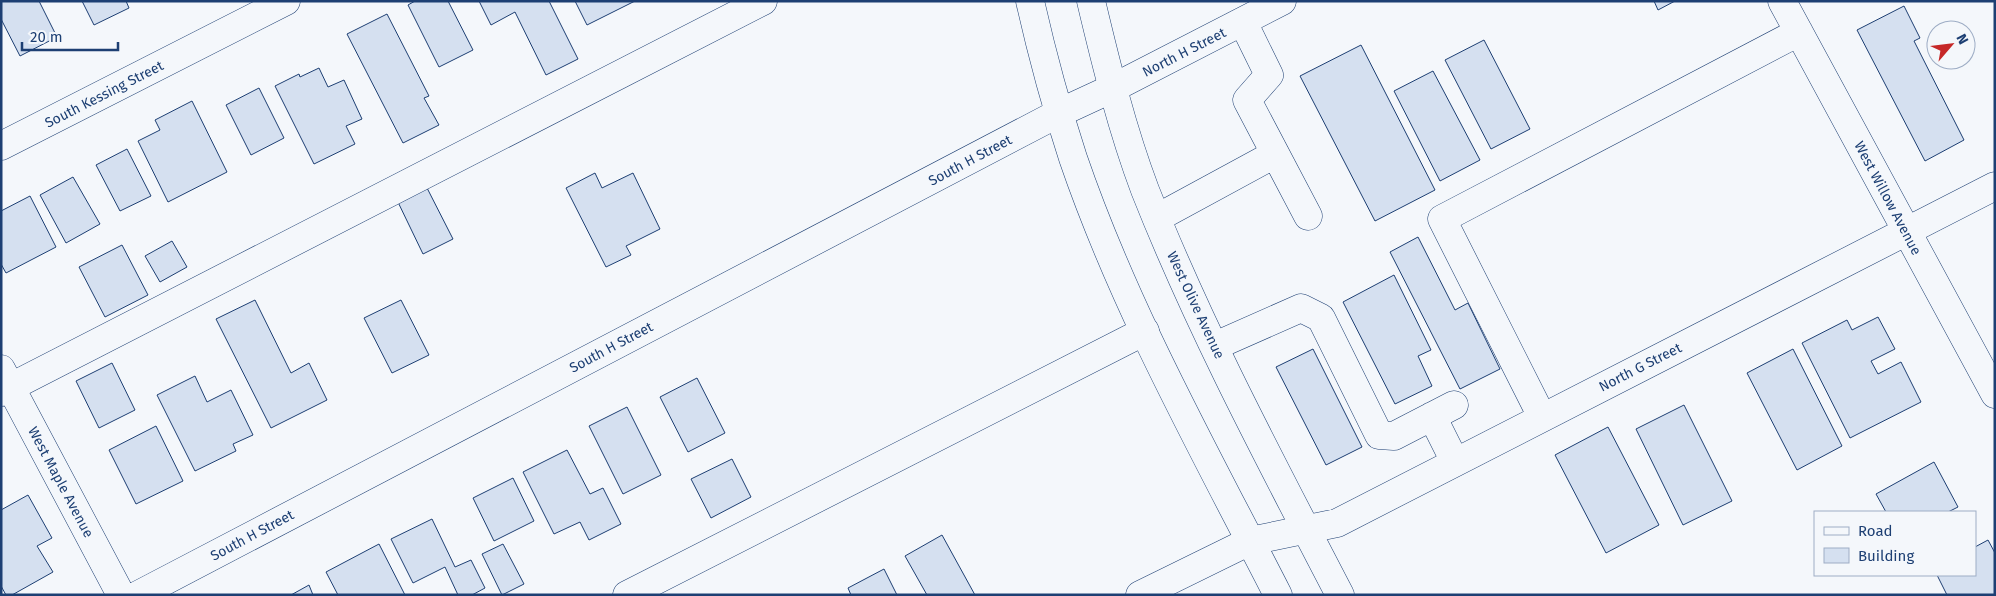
<svg xmlns="http://www.w3.org/2000/svg" width="1996" height="596" font-family="'Fira Sans',sans-serif">
<style>
.building{fill:#d5e0f0;stroke:#1d3f73}
.lines{fill:none;stroke-linecap:round;stroke-linejoin:round}
.minor-casing{stroke:#1d3f73;stroke-width:29}
.major-casing{stroke:#1d3f73;stroke-width:29}
.minor{stroke:#f4f7fb;stroke-width:28}
.major{stroke:#f4f7fb;stroke-width:28}
.labels{text-anchor:middle;stroke-width:4;stroke-linejoin:round;paint-order:stroke}
.street-label{font-size:14px;fill:#1d3f73;stroke:#f4f7fb}
</style>
<rect width="100%" height="100%" fill="#f4f7fb"/>
<path class="building" d="M1,1H39L57,37L20,56L1,19Z
M82,1H126L129,8L94,25Z
M415,1H448L473,50L439,67L408,5Z
M479,1H549L578,59L546,75L515,12L491,25Z
M575,1H635L587,25Z
M1654,1H1675L1658,10Z
M1904,6L1920,38L1914,41L1964,140L1925,161L1857,30Z
M387,14L429,96L424,98L439,125L403,143L347,34Z
M1484,40L1530,129L1491,149L1445,60Z
M1361,45L1435,190L1375,221L1300,76Z
M319,68L328,87L344,80L362,119L346,126L355,144L314,164L275,86L299,74L300,77Z
M1433,71L1480,160L1440,181L1394,91Z
M259,88L284,138L251,155L226,105Z
M192,101L227,172L168,202L138,141L160,130L155,120Z
M127,149L151,196L120,211L96,165Z
M595,173L602,188L633,173L660,229L626,246L631,255L606,267L566,188Z
M73,177L100,224L66,243L40,195Z
M425,184L453,239L423,254L396,198Z
M30,196L56,247L6,273L1,264V211Z
M1418,237L1455,310L1468,303L1500,369L1460,389L1390,252Z
M172,241L187,267L160,282L145,256Z
M122,245L148,295L105,317L79,267Z
M1394,275L1431,350L1418,356L1432,386L1395,404L1343,302Z
M255,300L291,373L309,363L327,400L271,428L216,319Z
M401,300L429,355L392,373L364,318Z
M1878,317L1895,349L1871,361L1878,374L1901,362L1921,402L1850,438L1802,343L1847,320L1852,330Z
M1313,349L1362,447L1326,465L1276,367Z
M1793,349L1842,446L1797,470L1747,373Z
M112,363L135,410L99,428L76,381Z
M195,376L207,402L231,390L253,435L233,444L236,451L195,471L157,395Z
M697,378L725,433L688,452L660,397Z
M1684,405L1732,501L1683,525L1636,429Z
M627,407L661,475L623,494L589,426Z
M156,426L183,481L136,504L109,450Z
M1608,427L1659,525L1606,553L1555,455Z
M567,450L590,494L603,488L621,524L589,540L580,522L554,534L523,472Z
M732,459L751,497L711,518L691,479Z
M1934,462L1958,507L1948,512H1886L1876,494Z
M513,478L534,521L494,541L473,498Z
M28,495L52,538L37,546L53,572L12,595H6L1,586V510Z
M432,519L455,567L471,560L485,588L472,595H458L445,567L413,583L391,539Z
M942,535L975,595H927L905,556Z
M1988,540L1995,553V595H1947L1937,575H1975V547Z
M379,544L405,595H338L326,572Z
M503,544L524,584L502,595L482,554Z
M884,569L897,595H851L848,588Z
M309,585L313,595H291Z"/>
<g class="lines">
<defs>
<path id="minor" d="M1782,1L1995,394
M1243,22L1269,75L1247,100L1308,216
M1,146L286,1
M1157,218L1275,154
M1215,346L1301,308L1321,318L1379,435L1394,436L1454,405
M1,369L121,595
M1,392L763,1
M1432,416L1455,462
M1542,417L1442,219L1799,32
M138,595L1059,113L1113,88L1282,1
M627,595L1145,331
M1140,595L1250,541L1337,523L1995,186"/>
<path id="major" d="M1030,1C1042,54 1056,106 1073,158C1125,310 1205,452 1278,595
M1091,1C1106,64 1122,129 1145,190C1200,329 1271,462 1340,595"/>
</defs>
<use href="#minor" class="minor-casing"/>
<use href="#major" class="major-casing"/>
<use href="#minor" class="minor"/>
<use href="#major" class="major"/>
</g>
<g class="labels">
<g class="street-label">
<text transform="translate(1184 52) rotate(-27)" y="5">North H Street</text>
<text transform="translate(104 94) rotate(-27)" y="5">South Kessing Street</text>
<text transform="translate(970 160) rotate(-28)" y="5">South H Street</text>
<text transform="translate(1888 198) rotate(62)" y="5">West Willow Avenue</text>
<text transform="translate(1196 305) rotate(65)" y="5">West Olive Avenue</text>
<text transform="translate(611 347) rotate(-28)" y="5">South H Street</text>
<text transform="translate(1640 367) rotate(-27)" y="5">North G Street</text>
<text transform="translate(61 482) rotate(62)" y="5">West Maple Avenue</text>
<text transform="translate(252 535) rotate(-28)" y="5">South H Street</text>
</g>
</g>
<rect width="1996" height="596" fill="none" stroke="#1d3f73" stroke-width="5"/>
<rect x="1814" y="511" width="162" height="65" fill="#f4f7fb" stroke="#9eadc5"/>
<rect x="1824" y="527" width="25" height="8" fill="#f4f7fb" stroke="#9eadc5"/>
<text x="1858" y="536" font-size="15" fill="#1d3f73">Road</text>
<rect x="1824" y="548" width="25" height="15" fill="#d5e0f0" stroke="#9eadc5"/>
<text x="1858" y="561" font-size="15" fill="#1d3f73">Building</text>
<g transform="translate(1951 45) rotate(62)"><circle r="24" fill="#f4f7fb" stroke="#9eadc5"/>
<path d="M0-4L9 19L0 12L-9 19Z" fill="#c62828"/>
<text y="-8" font-size="14" font-weight="bold" text-anchor="middle" fill="#1d3f73">N</text>
</g>
<path d="M22 42v8h96v-8" fill="none" stroke="#1d3f73" stroke-width="2.5"/>
<text x="30" y="42" font-size="15" fill="#1d3f73" stroke="#f4f7fb" stroke-width="4" paint-order="stroke">20 m</text>
</svg>
